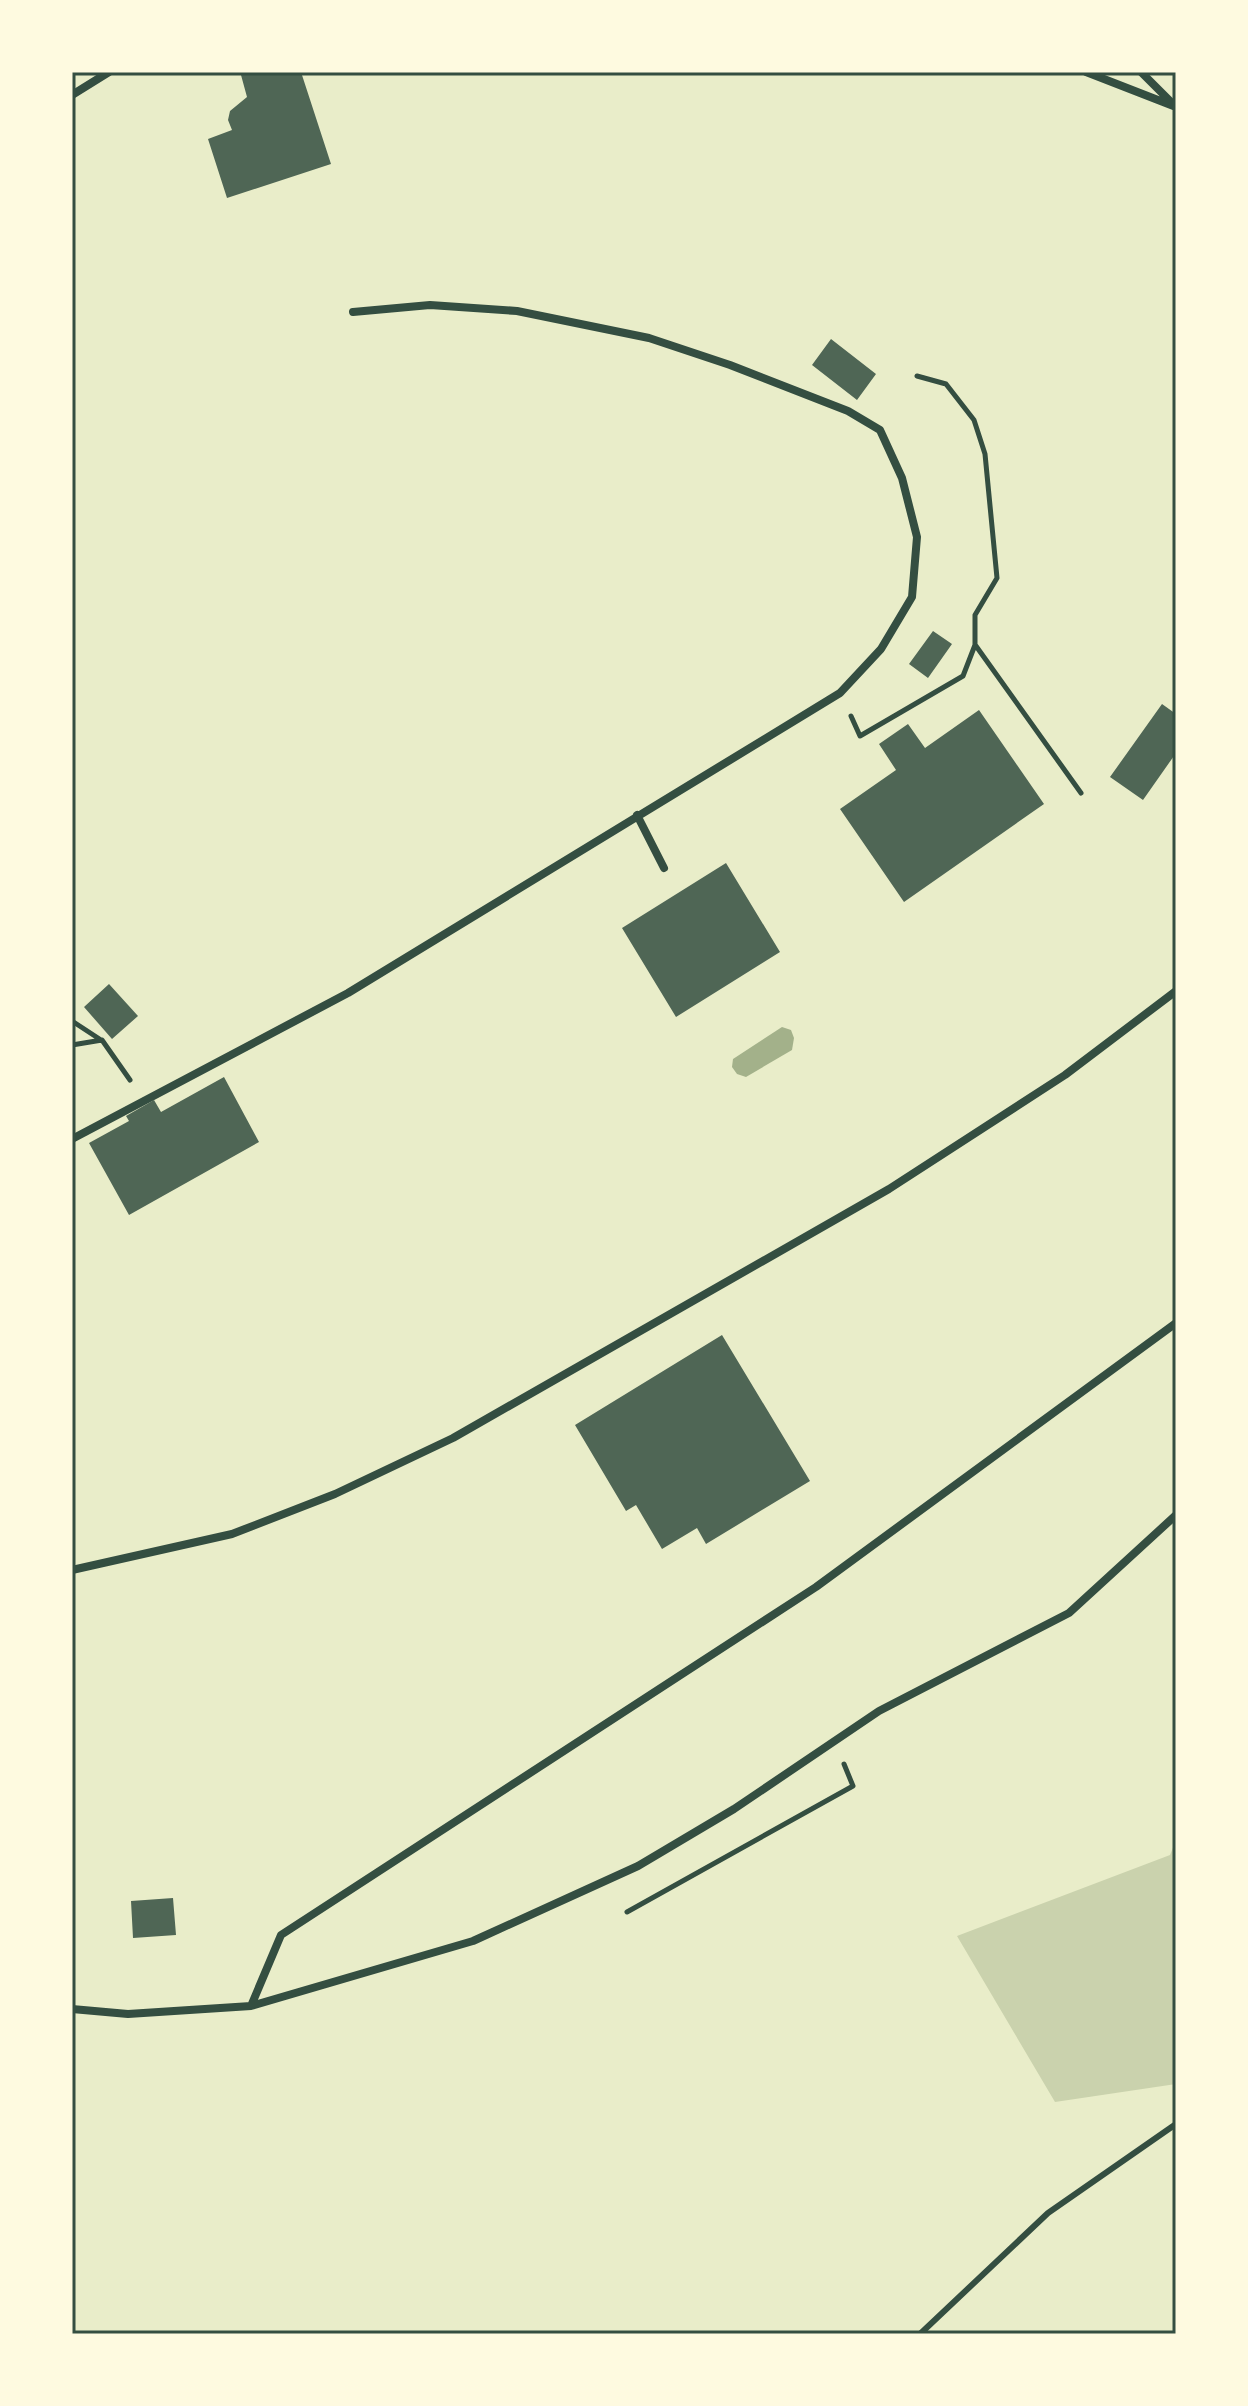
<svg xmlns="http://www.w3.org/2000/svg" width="1248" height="2406" font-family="'Golos Text',sans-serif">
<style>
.green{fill:#cad2ad}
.water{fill:#a3b18a}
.building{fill:#4f6655}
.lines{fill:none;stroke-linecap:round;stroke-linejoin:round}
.path{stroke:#344e41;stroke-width:5}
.service{stroke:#344e41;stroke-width:6}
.minor{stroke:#344e41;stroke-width:8}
.neatline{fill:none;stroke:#344e41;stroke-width:3}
</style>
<rect width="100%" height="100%" fill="#e9edc9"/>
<path class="green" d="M1176,1840V2084L1055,2102L957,1936L1170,1855Z"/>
<path class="water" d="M782,1027L791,1030L794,1038L792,1050L746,1077L737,1074L732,1067L733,1059Z"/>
<path class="building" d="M252,72H301L331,164L227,198L208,139L232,130L228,120L230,111L247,97L241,75Z
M831,339L876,374L857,400L812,365Z
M933,631L952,644L928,678L909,664Z
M1162,704L1176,714V753L1143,800L1110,777Z
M979,710L1044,804L904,902L840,809L896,770L879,744L908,724L925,748Z
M726,863L780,952L676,1017L622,928Z
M109,984L138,1016L112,1039L84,1007Z
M224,1077L259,1142L129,1215L89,1143L129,1121L126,1116L154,1100L161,1112Z
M722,1335L810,1481L706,1544L697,1528L662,1549L636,1505L626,1511L575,1425Z
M173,1898L176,1935L133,1938L131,1901Z"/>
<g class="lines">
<path class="path" d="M976,646L1081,793
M851,716L860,736L963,676L975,645V615L997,578L985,454L974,420L946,384L917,376
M72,1021L101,1040
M72,1045L102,1040L130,1080
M627,1912L853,1786L844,1764"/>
<path class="service" d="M920,2334L1048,2213L1176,2124"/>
<path class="minor" d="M1086,72L1176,107
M1141,72L1173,104
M72,95L109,72
M637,815L664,868
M72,1139L348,993L840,693L881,649L912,597L917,537L902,478L880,430L848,411L730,365L649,338L517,311L430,305L353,312
M72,1570L232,1534L335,1494L453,1438L889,1189L1065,1075L1176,991
M251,2006L473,1941L638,1866L734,1809L879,1711L1069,1613L1176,1515
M72,2009L128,2014L251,2006L281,1935L816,1587L1176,1323"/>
</g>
<rect width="1248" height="2406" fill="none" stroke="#fefae0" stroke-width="148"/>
<rect x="74" y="74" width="1100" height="2258" class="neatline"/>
</svg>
